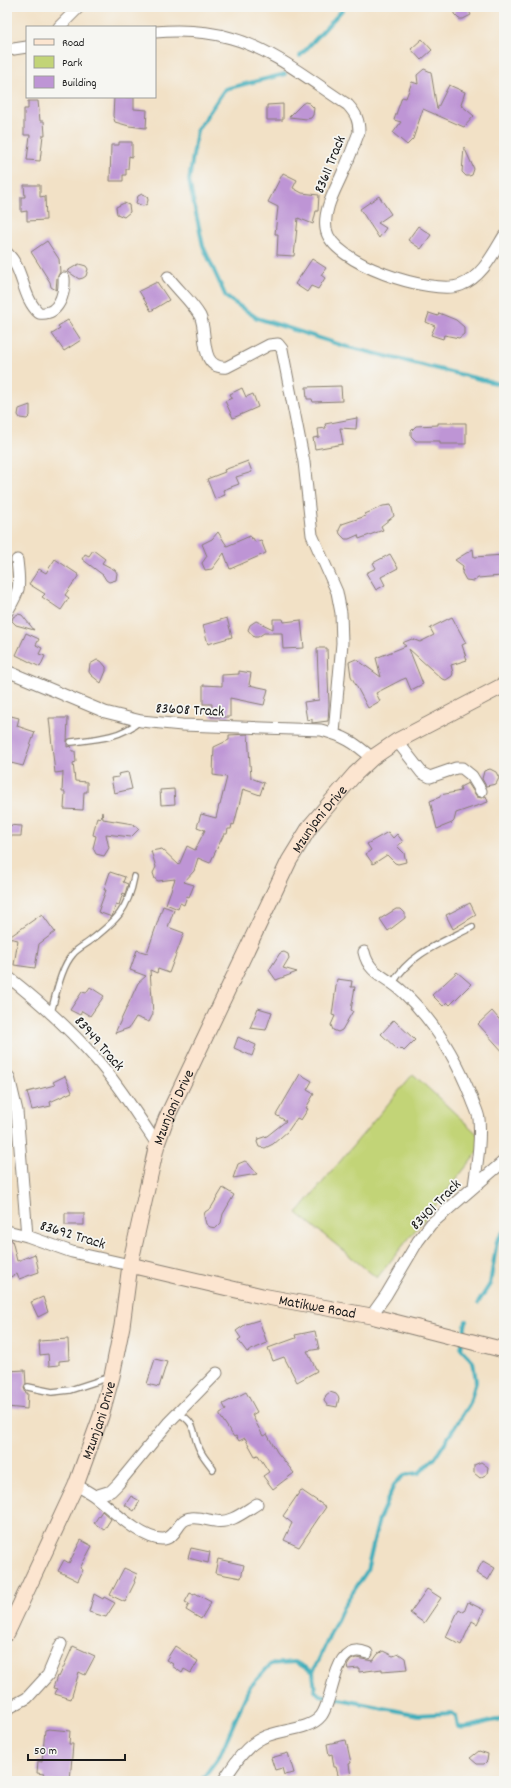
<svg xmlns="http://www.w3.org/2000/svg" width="511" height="1788" font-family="Dekko,sans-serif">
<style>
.green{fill:#c2d477;stroke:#6f784a}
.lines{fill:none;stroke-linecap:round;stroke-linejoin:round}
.stream{stroke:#3faebb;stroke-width:4}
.building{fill:#be95d5}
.lane-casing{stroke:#877e71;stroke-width:8}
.street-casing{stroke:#877e71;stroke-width:13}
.secondary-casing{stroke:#877e71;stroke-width:17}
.lane{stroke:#fff;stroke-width:5.5}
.street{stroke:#fff;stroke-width:11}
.secondary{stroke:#fce5d0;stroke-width:15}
.labels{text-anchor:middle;stroke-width:3.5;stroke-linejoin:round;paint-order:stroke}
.street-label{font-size:15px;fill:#1c1c1c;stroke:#f6f6f2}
</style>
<rect width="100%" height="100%" fill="#f6f6f2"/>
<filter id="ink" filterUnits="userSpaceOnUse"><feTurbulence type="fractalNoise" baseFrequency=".025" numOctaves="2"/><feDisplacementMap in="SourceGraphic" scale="8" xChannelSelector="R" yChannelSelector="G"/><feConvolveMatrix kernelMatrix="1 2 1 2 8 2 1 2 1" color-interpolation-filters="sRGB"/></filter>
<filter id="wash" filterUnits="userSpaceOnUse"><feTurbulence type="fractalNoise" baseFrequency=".012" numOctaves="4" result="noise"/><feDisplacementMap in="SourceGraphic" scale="16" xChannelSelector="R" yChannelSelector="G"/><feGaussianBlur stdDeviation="0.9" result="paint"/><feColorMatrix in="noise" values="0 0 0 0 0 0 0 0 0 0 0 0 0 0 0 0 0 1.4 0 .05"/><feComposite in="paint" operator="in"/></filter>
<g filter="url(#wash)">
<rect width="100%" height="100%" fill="#f2e1c6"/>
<path class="green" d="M413,1074L486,1142L377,1278L297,1213Z"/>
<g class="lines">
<path class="stream" d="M300,56L345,7
M285,74L225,89L197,130L189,181L203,246L226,297L257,318L344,346L504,385
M478,1303L490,1284L497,1241L504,1231
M466,1321L461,1349L473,1362L476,1381L470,1403L435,1458L419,1473L404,1475L394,1485L379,1519L367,1571L343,1607L313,1672L315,1691L320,1695L418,1715L452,1713L456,1716L458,1727C474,1730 488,1718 504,1720
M201,1781L220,1755L249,1688L271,1664L295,1662L313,1672"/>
</g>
<g id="blocks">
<path class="building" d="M454,7H467L471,15L463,19H459L454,14Z
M422,39L432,50L421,60L411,49Z
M424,69L431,72L437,109L449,85L465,92L461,105L474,116L464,127L423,109L413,139L407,145L393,133L401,122L394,120L402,97L406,98L412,82L418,84L417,75Z
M114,97H134V109L147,110L146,128L129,126L115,122L113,116Z
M28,101H38L40,121H44L45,135H43L40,161L27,160L30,135H24V109H28Z
M305,102L309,103L314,108L313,115L311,118L307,119L289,117L302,104Z
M283,104V120H267V105Z
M119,142H132V157L129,156L128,169H126V175H123V181H110L111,145H119Z
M464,147L474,169L472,175L469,176H466L462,172Z
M283,173L297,180L293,188L302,193L319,195L318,211H316L313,224L298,218L294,256L277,255L278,234H275L278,207L268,202Z
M24,185H40V197L45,196L46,220L27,221V211L21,212V197H25Z
M142,194L147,196L148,200L147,204L143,206L136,203L138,196Z
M379,196L391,214L378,223L386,228L379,238L360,209Z
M124,203L129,205L130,212L124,217L117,214L116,207Z
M418,226L431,235L421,249L408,240Z
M47,241L59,259L60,272L57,278L56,290L51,287L50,282L31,252Z
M312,259L326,268L321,275L325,278L318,289L311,286L307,292L295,284Z
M79,264L86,266L88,269L86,276L83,278L79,279L67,271Z
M157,282L169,300L151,311L139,291Z
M429,313L438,316L439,313L456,320L464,327V334L459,338L444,335L443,339L431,335L435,326L426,322Z
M68,320L81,340L64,351L52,334L60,329L58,326Z
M341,386L342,401L313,402L312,399H307L306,387Z
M242,388L246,397L253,394L258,407L233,418L225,401L232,398L230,394Z
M30,405V416L27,419L20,418L18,415L19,409Z
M357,418L356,429L340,428L343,444L315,449L313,438L319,437L318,429L326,428L325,424Z
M438,423H466V444H440V441H416L411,436V431L416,426L438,425Z
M248,461L252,472L236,477L239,484L223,490L225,495L215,499L207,479L225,472L224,470Z
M391,505L394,516L381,526L383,530L359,539L358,535L349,539H345L340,534L339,530L342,524L366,516L365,514L383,506Z
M218,532L227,546L250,536L251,539L253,538L255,542L261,540L266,553L230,569L224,553L212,569L205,570L202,563L207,556L202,544L212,539Z
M473,549L474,557L504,555V574H501V576L478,578L474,581L466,580L462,573L463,566L455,560Z
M93,550L105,559L102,563L115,570L117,573L116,580L109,582L106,580L103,575L82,559L85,554L89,556Z
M390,554L398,568L381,577L385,585L376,590L366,573L376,568L373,563Z
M55,559L79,575L65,595L69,598L61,610L42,597L45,594L29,584L39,569L46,573Z
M18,614L22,615L34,630L16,625L12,621L13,617Z
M452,617L466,643L462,645L467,660L451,665L453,673L452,676L446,680L442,679L409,649L423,684L411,690L406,678L401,680L376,693L380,701L368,708L351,676L349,662L356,659L381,677L376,658L406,646L402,643L412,639L420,642L434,635L430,628Z
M227,618L232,637L208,644L203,625Z
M273,619H283L284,622L301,620L304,648L283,649L282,633H264L258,637H254L248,630L250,625L256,621L273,629Z
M26,633L39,639L36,645L42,648L39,654L45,656L40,667L16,655Z
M317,648H327L329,705L328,721L312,723V719L307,720L304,702L319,700Z
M97,660L101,661L106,667V671L101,683L91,675L89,672L90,664Z
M239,671L251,673L249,685L268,689L264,705L230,698V717H211L212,704H203V685L222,686V675L239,674Z
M7,715L19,718L17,726L35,732L23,766L7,762L10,748V750H7Z
M49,718H68L67,742V747L71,746L72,751H75L76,762L73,763L75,781L87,782V792H84L83,810L64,809L65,792H62L63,772L55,773Z
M248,734L251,778L264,783L260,795L243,789L234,825L232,824L231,829H228L227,834H224L210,863L198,858L194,871L184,882L194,885L189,897L187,896L184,905L180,903L178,909L166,904L175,879L158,881L155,879L153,873L156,867L151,851L162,849L179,865L187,846L195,850L205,830L197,827L201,814L216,818L219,805H220L227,777L213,775L214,747L229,740V735Z
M490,769L496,772L499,778L496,784L486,786L482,779L484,771Z
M128,772L132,789L114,793L111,778L119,777L118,774Z
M468,783L477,797L482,798L486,796L488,802L456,813L454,821L452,823L437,829L430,801L440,797V795L461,791L460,787Z
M174,789L175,804L161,805L160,790Z
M102,812L103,819L133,824L139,829L131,837L106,834L109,848L104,856L96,854L93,848L96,836L93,835L97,817L101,818Z
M7,825L22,826L21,836H7Z
M388,832L393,838L397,834L403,842L397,846L404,853L406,862L398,864L395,863L387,855L373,864L366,854L371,850L367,844Z
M110,872L125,877L123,882L128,884L125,894L123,893L119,905L116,904L112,917L98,912L106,890H104Z
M470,903L476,915L453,929L446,915Z
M163,906L174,910L168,927L184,933L169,973L158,969L157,973L150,970L153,1014L149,1022L136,1017L129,1028L115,1033L138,983L146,976L130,970L137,950L147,953Z
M396,909H401L405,913V918L388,931L380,919Z
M42,914L55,932L39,944L35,968L14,965L18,940L8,938Z
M284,952L288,954L289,958L283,968L297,972L276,980L269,970L280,953Z
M457,972L471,984L450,1005L447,1002L443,1006L432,995Z
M337,979L352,981L351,987H355L351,1010L353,1011L342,1030L338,1032L333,1030L331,1025L335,1016L332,1015Z
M90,987L104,996L90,1016L82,1011L80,1015L70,1010L82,992L86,993Z
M258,1008L272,1012L266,1030L250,1028Z
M492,1011L504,1025V1053L478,1024Z
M394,1020L415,1040L404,1051L401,1048L398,1050L381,1034Z
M238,1037L256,1045L252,1056L234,1048Z
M300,1074L312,1081L307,1090L314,1094L306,1108L308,1109L301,1120L297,1118L288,1131L273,1144L265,1148L259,1147L257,1142L258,1139L267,1136L286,1121L276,1115Z
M65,1076L72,1092L50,1102L51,1106L32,1110L27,1092L55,1085L53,1082Z
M245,1161L248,1163L257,1174L233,1178L238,1164Z
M223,1188L234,1195L223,1214L221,1223L216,1228L210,1227L206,1224L204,1216L205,1212L211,1208Z
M65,1213H84V1225H65Z
M7,1238L12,1240L17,1261L35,1254L39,1272L19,1279L17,1274L10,1277L7,1269Z
M43,1297L48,1312L38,1317L31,1302Z
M259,1320L267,1343L247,1352L238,1340L241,1338L236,1331L246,1324Z
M315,1331L319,1349L307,1351L317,1371L297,1382L284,1357L273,1361L268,1348L296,1338L295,1335Z
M68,1339L69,1360L59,1361V1365L49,1366L48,1354L40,1355L39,1341Z
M155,1359L167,1362L159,1387L147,1384Z
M25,1370L26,1384L24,1388L26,1393H28L27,1409L7,1407V1371Z
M246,1392L257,1412L252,1415L263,1436L267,1434L277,1452L294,1473L273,1489L263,1476L269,1472L258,1455L255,1456L245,1438L239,1441L236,1436L234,1437L220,1416V1413L226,1410L223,1404Z
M330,1392L336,1394L339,1398L337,1407L327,1405L324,1401L326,1395Z
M481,1462L488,1467L487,1474L480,1478L474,1473V1465Z
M301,1490L326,1507L299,1547L284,1540L292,1523L283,1516Z
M131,1496L140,1501L134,1511L125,1505Z
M102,1511L111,1519L104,1530L94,1523Z
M81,1540L92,1546L80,1568L83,1570L78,1581L58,1571L64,1560L69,1563Z
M191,1548L210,1552L208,1563L188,1558Z
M218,1559L244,1565L241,1578L215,1573Z
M483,1561L495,1568L488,1580L476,1573Z
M124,1568L137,1574L134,1581L135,1582L125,1602L110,1595Z
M427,1589L441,1598L424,1623L410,1613Z
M190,1593L194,1595L195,1593L211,1602L201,1619L186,1610L189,1604L185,1602Z
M94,1594L103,1599L104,1597L115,1603L106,1617L89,1612Z
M468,1602L484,1610L477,1624L472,1621L461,1645L446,1637L459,1609L464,1612Z
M73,1646L95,1656L85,1675L79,1672L71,1699L55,1694L57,1689L53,1688L57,1676L59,1677Z
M175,1646L198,1661L191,1673L184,1669L182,1673L172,1666L173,1664L166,1660Z
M383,1651L393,1656L399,1654L405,1658L407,1669L382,1671V1669L359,1672V1668L348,1669L347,1666L351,1660L356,1658L373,1661L378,1654Z
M49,1729L70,1731L69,1744H73L70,1781H44V1774L37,1773L38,1761L42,1762L45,1730Z
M346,1740L351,1763L349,1764L351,1777L339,1779L336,1767H334L332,1754L329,1755L327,1744Z
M479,1751L488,1754L487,1761L484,1764H477L470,1758Z
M288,1753L294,1773L284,1775L282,1768L275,1770L271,1758Z"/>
</g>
</g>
<g filter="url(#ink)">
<use href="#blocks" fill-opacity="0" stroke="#877e71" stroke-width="1"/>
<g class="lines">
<defs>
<path id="lane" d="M71,742C97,739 120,738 140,721
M393,983C409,954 443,942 472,927
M51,1012C56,995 61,967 73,954C77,949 85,945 90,941C116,921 128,910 134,877
M28,1387L52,1392L70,1390L110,1377
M178,1413C199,1424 191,1434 200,1450C203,1457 209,1463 213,1469"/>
<path id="street" d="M59,27L79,7
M155,32C180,30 207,31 231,38C274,50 311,81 348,105C356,114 359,120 359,132C354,145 349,159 343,172C336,189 323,209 326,229C331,263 432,296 461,285C482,277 493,254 504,236
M7,50L27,47
M7,253C24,269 22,298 39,313C59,316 65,293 64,278
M168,277C178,290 192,302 200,316C208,331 198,370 227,367L269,345L278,344L282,349L304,462L312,535L337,592L341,613L342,643L334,733
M7,612C21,588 20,588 17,560
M7,671L105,712L141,721L182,725L321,730C344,736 354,742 372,758
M397,741L422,773L430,777L456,768H462L472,776L481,791
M364,952C369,975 388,977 403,992C434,1021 457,1060 472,1099C474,1105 478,1112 479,1119C481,1141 477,1164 474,1186
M7,976C40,1002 68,1027 96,1059C119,1085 137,1115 157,1144
M9,1077L17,1111L27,1236
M7,1231L27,1236L72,1252L130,1265
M371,1316L386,1295L418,1241L431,1224L504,1161
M76,1485C83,1489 91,1493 97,1498C112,1510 144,1541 164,1539C178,1537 177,1519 191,1518C199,1517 207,1520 215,1521C230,1524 244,1512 257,1504
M95,1496L111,1491L118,1484L169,1422L217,1373
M7,1709L27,1698L48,1675L61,1644
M223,1781C234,1765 244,1747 262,1738C279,1729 309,1731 321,1716C335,1699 332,1639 367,1653"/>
<g id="secondary">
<path id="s1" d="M130,1265L262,1296L371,1316L504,1350"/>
<path id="s2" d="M7,1633L76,1485L101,1416L112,1376L122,1326L130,1265L157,1144L166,1119L289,861L311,825L355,774L372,758L397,741L504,685"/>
</g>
</defs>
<use href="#lane" class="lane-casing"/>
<use href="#street" class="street-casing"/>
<use href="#secondary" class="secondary-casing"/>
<use href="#lane" class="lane"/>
<use href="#street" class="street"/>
<use href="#secondary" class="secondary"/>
</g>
</g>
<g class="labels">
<g class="street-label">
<text transform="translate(329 164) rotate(-68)" y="5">83611 Track</text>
<text transform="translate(190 709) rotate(3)" y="5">83608 Track</text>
<text dy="5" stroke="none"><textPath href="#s2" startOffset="879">Mzunjani Drive</textPath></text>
<text transform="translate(100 1043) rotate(49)" y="5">83949 Track</text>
<text dy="5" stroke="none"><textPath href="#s2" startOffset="555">Mzunjani Drive</textPath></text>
<text transform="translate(435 1204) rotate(-45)" y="5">83401 Track</text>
<text transform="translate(73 1234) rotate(17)" y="5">83692 Track</text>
<text dy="5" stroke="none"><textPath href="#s1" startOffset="192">Matikwe Road</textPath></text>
<text dy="5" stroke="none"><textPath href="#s2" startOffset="232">Mzunjani Drive</textPath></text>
</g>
</g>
<rect width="511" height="1788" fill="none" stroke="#f6f6f2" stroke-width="24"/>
<rect x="26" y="26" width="130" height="72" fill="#f6f6f2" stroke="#9f9f9c"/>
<rect x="34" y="39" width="20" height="6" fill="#fce5d0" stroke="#9f9f9c"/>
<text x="62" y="46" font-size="12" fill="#1c1c1c">Road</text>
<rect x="34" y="56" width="20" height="12" fill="#c2d477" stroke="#9f9f9c"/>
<text x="62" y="66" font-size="12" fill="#1c1c1c">Park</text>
<rect x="34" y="76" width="20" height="12" fill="#be95d5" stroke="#9f9f9c"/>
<text x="62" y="86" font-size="12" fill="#1c1c1c">Building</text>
<path d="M28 1754v6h97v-6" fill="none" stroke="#1c1c1c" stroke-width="2"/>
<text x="34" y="1754" font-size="12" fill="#1c1c1c" stroke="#f6f6f2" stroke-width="3" paint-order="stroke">50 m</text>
</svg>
